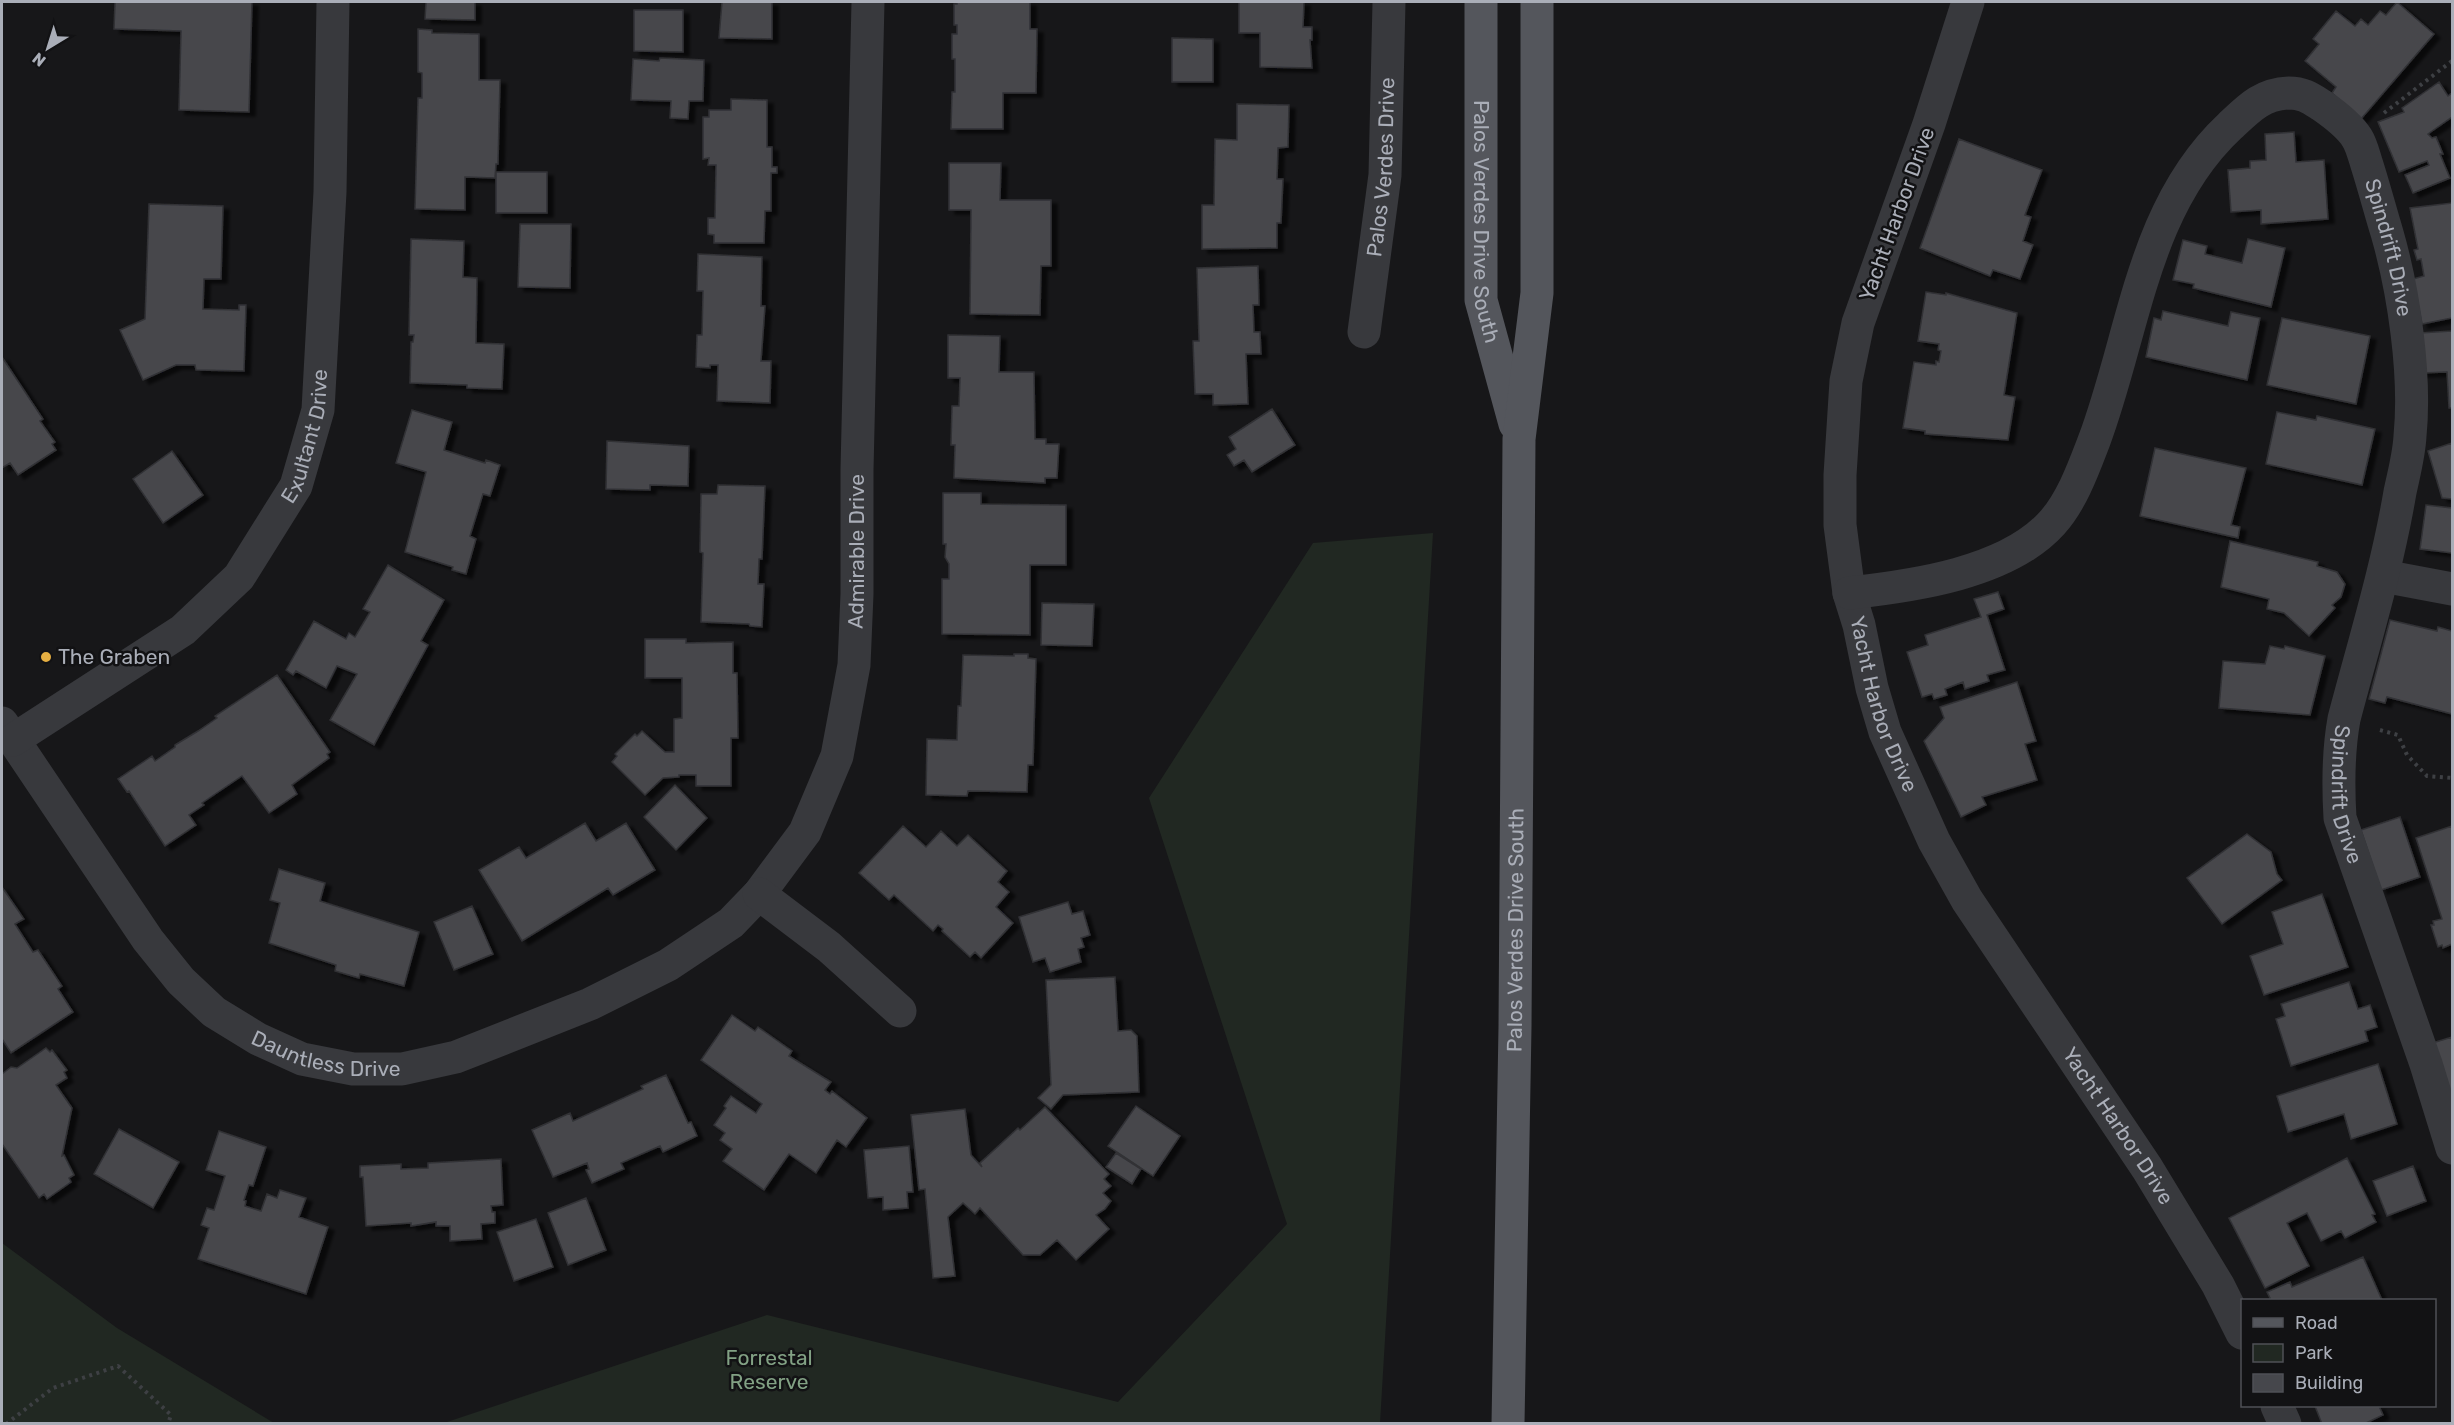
<svg xmlns="http://www.w3.org/2000/svg" width="2454" height="1425" font-family="Rubik,sans-serif">
<style>
.green{fill:#212822}
.building{fill:#46474c;stroke:#313135;stroke-width:1.5;filter:url(#shadow)}
.lines{fill:none;stroke-linecap:round;stroke-linejoin:round}
.path{stroke:#3e4044;stroke-width:4;stroke-dasharray:3 4.5;stroke-linecap:butt}
.street{stroke:#38393d;stroke-width:33}
.primary{stroke:#54565c;stroke-width:33}
.poi-dot{fill:#e6af42;stroke:#121214;stroke-width:2}
.labels{text-anchor:middle;stroke-width:5;stroke-linejoin:round;paint-order:stroke}
.street-label{font-size:21px;fill:#aaaeb8;stroke:#121214}
.poi-label{font-size:21px;fill:#aaaeb8;stroke:#121214;text-anchor:start}
.park-label{font-size:21px;fill:#82a184;stroke:#121214}
</style>
<defs>
<filter id="shadow"><feDropShadow dx="6" dy="4" stdDeviation="1.5" flood-color="#0009"/></filter>
</defs>
<rect width="100%" height="100%" fill="#171719"/>
<path class="green" d="M1433,533L1380,1423H444L767,1315L1118,1402L1287,1224L1149,798L1313,543Z
M2,1243L117,1328L274,1423H2Z"/>
<path class="building" d="M115,2H252L249,112L179,110L181,31L114,29Z
M426,2H475V20L425,19Z
M722,2H772V39L719,38Z
M957,2H1030V29H1037L1036,93H1003V129H951L952,92H955V59H952V34H957V25H954V4H957Z
M1239,2H1304L1303,27H1312V40H1310L1312,68L1260,67V33H1239Z
M2397,2L2434,34L2361,119L2332,93L2336,87L2305,61L2319,44L2313,39L2336,11L2355,26L2361,19L2368,25L2380,11L2386,15Z
M634,10H683V52L634,51Z
M418,29L432,30V33L479,34V80H500L498,164H496L495,178L465,177V210L415,209L418,98H422V73L418,72Z
M1172,38L1213,39V82H1172Z
M660,58L704,60L703,101H689L688,119L670,118L671,101L631,100L633,59L659,61Z
M2439,82L2448,96L2452,93V117L2428,134L2432,138L2436,137L2443,154H2440L2450,178L2413,193L2405,175L2429,165L2427,161L2399,172L2378,122L2404,112L2402,108Z
M731,99L767,100V147H772V167H777V173H771V211H765L764,243H714V235L708,234V218H715L716,165H708L709,158L703,159V117H709V110H731Z
M1237,104L1289,105L1288,147L1278,148L1277,179H1283L1281,223H1277V248L1202,249V205H1214L1215,139L1237,140Z
M2294,132L2296,162L2324,160L2328,219L2261,224V210L2231,212L2228,170L2250,168V161L2266,160L2265,134Z
M1959,139L2042,170L2025,215L2031,217L2023,241L2033,245L2020,279L1993,270L1990,276L1920,248Z
M949,163H1001L1000,200H1051V266H1041L1040,315L970,314L971,210H949Z
M496,172H547V213H496Z
M2452,203V318L2422,324L2413,279L2424,276L2421,259L2417,260L2414,250L2418,249L2410,208Z
M149,204L223,206L221,279H204L203,309L239,310V305H246L244,371L196,370L195,365H176L143,380L120,330L145,319Z
M520,224H571L570,288L518,287Z
M411,239L464,241L463,277L477,278L476,343L504,344L502,389L467,388V385L410,383L411,342H413L414,335H409Z
M2248,239L2285,248L2271,307L2193,288L2194,284L2173,280L2183,240L2207,246L2205,254L2242,263Z
M698,254L762,257L761,306H765L761,361H771L770,403L717,401L718,365H710V368L696,367L697,335H702L703,291H697Z
M1258,266L1259,305H1253L1254,332H1260L1261,354H1246L1248,404L1213,405V394H1195L1193,341H1199L1197,268Z
M1926,292L1946,295V293L2017,313L2004,395L2015,397L2008,440L1925,434V431L1903,428L1914,362L1936,365V361L1939,362L1941,351L1938,350L1939,344L1918,341Z
M2163,311L2228,326L2231,312L2260,318L2247,380L2146,357L2154,318L2161,320Z
M2282,318L2370,336L2356,404L2267,385Z
M2452,331V408H2449L2447,372L2421,373L2419,333Z
M948,335L1000,336L999,372H1034L1035,439H1046V444H1059L1057,478H1045V483L954,478L955,445H951L952,406H959L960,378H948Z
M2,357L43,419L40,421L55,442L52,444L56,450L18,475L10,463L2,468Z
M1272,409L1295,445L1252,472L1244,460L1234,466L1227,455L1236,449L1229,437Z
M412,410L452,422L444,450L485,463L486,460L500,465L490,496L483,494L470,536L476,539L466,574L452,570L453,567L405,552L426,472L396,463Z
M2277,412L2316,420L2317,416L2375,429L2362,485L2266,464Z
M607,441L689,446L688,486L650,485V490L606,489Z
M2452,443V499L2442,498L2428,451Z
M2155,448L2246,468L2231,525L2240,527L2238,538L2140,516Z
M172,451L203,495L163,523L133,479Z
M718,485L765,486L762,559H759L758,584H764L762,627L750,626L749,624L701,622L703,553L700,552L701,494H717Z
M943,493H981V504L1066,505V565H1030V635L942,634V579H949V564L945,557L946,544H943Z
M2426,505L2452,508V553L2420,549Z
M2230,541L2318,562L2317,566L2337,572L2345,584L2341,597L2332,605L2335,608L2309,636L2284,613L2267,609L2269,599L2221,587Z
M388,565L444,600L421,641L428,645L374,745L330,720L357,674L337,666L326,688L296,671L293,675L286,670L314,621L346,639L349,633L355,637L370,612L363,609Z
M1998,592L2004,609L1987,615L2005,670L1987,675L1989,681L1965,689L1963,682L1945,689L1947,695L1934,699L1932,694L1922,697L1907,652L1928,645L1925,635L1981,617L1974,599Z
M1042,603L1094,604L1092,646L1041,645Z
M2390,620L2437,631L2438,627L2452,631V714L2387,697L2385,703L2369,699Z
M645,639H686V643L733,642V673H737L738,738H731V786H696V775H679V777L663,778L645,795L612,762L617,756L615,754L635,734L637,736L642,731L665,752H674V719L682,718V678H645Z
M2270,646L2284,649L2285,646L2325,656L2310,715L2219,708L2223,661L2265,664Z
M1014,654H1028V658L1036,659L1033,765H1028L1027,792L968,791L967,796L926,795L927,739L957,740L958,706H961L963,655L1014,656Z
M277,675L330,752L327,754L329,758L292,785L297,794L269,813L242,776L202,803L204,805L189,815L196,825L165,846L129,791L127,792L118,779L152,756L155,761L175,747V745L198,731L217,718L215,716Z
M2017,682L2036,741L2025,744L2037,780L1982,797L1986,805L1961,817L1924,741L1944,718L1940,707Z
M675,785L707,818L676,850L644,817Z
M2400,817L2420,877L2381,890L2361,830Z
M585,823L596,841L626,823L655,870L613,895L608,888L522,941L479,870L519,847L526,858Z
M903,826L926,847L941,831L957,846L968,835L1007,871L998,882L1009,892L996,907L1013,923L981,958L975,952L970,957L942,931L943,929L938,925L933,931L894,895L889,900L859,873Z
M2452,826V944L2443,948L2442,945L2438,947L2431,925H2434L2433,921L2442,919L2416,838Z
M2247,834L2271,852L2277,874L2282,880L2222,924L2187,878Z
M279,869L325,883L320,901L419,932L404,986L360,974L359,978L335,971L336,965L269,943L280,903L270,900Z
M2,887L24,919L15,924L33,952L38,950L62,986L58,989L73,1012L11,1053L2,1039Z
M2322,894L2348,967L2264,995L2250,956L2283,944L2272,912Z
M1068,902L1072,914L1083,911L1090,935L1081,938L1084,947L1078,949L1081,962L1050,972L1045,958L1033,962L1019,917Z
M472,906L493,954L454,970L434,922Z
M1115,977L1118,1031L1131,1030L1137,1036L1139,1092L1063,1095L1051,1109L1038,1098L1051,1085L1046,980Z
M2349,982L2358,1009L2370,1005L2377,1027L2365,1031L2368,1041L2291,1066L2276,1019L2285,1016L2281,1004Z
M732,1015L755,1031L758,1027L792,1051L789,1056L831,1082L825,1090L830,1094L832,1091L867,1118L846,1147L837,1140L816,1173L789,1154L764,1190L723,1161L732,1149L720,1140L725,1133L714,1125L726,1108L724,1106L731,1096L756,1113L762,1104L701,1060Z
M2452,1037V1118L2429,1044Z
M46,1048L50,1052L52,1050L67,1070L64,1072L67,1078L56,1085L72,1108L62,1156L64,1155L74,1175L69,1178L71,1182L47,1199L44,1194L39,1198L2,1144V1074L11,1067L17,1068Z
M2378,1064L2397,1124L2351,1139L2344,1114L2288,1132L2277,1096Z
M666,1075L688,1123L691,1122L697,1136L663,1152L660,1146L621,1163L624,1169L592,1183L586,1170L589,1169L587,1163L553,1177L532,1130L570,1113L573,1121L643,1089L641,1086Z
M1136,1106L1180,1136L1153,1176L1108,1146Z
M1045,1107L1109,1174L1104,1179L1111,1186L1103,1193L1111,1201L1105,1209L1096,1215L1109,1229L1076,1260L1057,1240L1040,1255H1023L980,1208L975,1214L963,1203L948,1217L955,1276L933,1278L925,1189L919,1190L911,1115L965,1109L971,1155L982,1167L980,1163L1018,1128L1020,1130Z
M119,1129L179,1162L153,1208L94,1174Z
M219,1131L266,1147L253,1186L249,1185L244,1200L246,1201L245,1206L261,1211L267,1194L277,1198L280,1190L306,1198L299,1217L328,1227L306,1294L198,1259L209,1228L201,1225L207,1208L214,1210L225,1176L206,1170Z
M909,1146L913,1192H907L908,1208L883,1210V1197L868,1198L864,1150Z
M1116,1153L1141,1169L1132,1184L1106,1167Z
M2347,1158L2375,1214L2372,1215L2376,1222L2345,1238L2341,1231L2321,1241L2307,1213L2287,1223L2309,1266L2265,1288L2229,1218Z
M501,1159L503,1205L491,1206L492,1212H495V1223L481,1224L482,1239L450,1241V1226H436V1222L411,1226V1223L366,1226L363,1177H360V1166L401,1164V1169L428,1168V1163Z
M2413,1166L2426,1201L2387,1216L2373,1181Z
M586,1198L606,1250L568,1265L548,1213Z
M536,1219L553,1267L514,1281L497,1232Z
M2363,1257L2382,1300H2271L2267,1292L2290,1282L2292,1287Z
M2315,1406H2379L2383,1415L2364,1424H2322Z"/>
<g class="lines">
<path class="path" d="M2384,113L2452,61
M2380,730L2398,735L2407,755L2427,776L2452,778
M6,1424L53,1388L118,1366L171,1415L168,1424"/>
<g class="street">
<path id="s1" d="M1968,2L1929,124L1858,323L1846,381L1840,475V525L1849,593L1859,625L1872,688L1885,732L1934,841L1967,900L2147,1168L2218,1285L2242,1333"/>
<path id="s2" d="M1364,332L1385,175L1389,2"/>
<path d="M2383,576L2452,589"/>
<path id="s3" d="M1849,593C1913,586 2007,573 2052,523C2072,501 2084,467 2094,441C2134,335 2142,208 2230,126C2249,108 2262,94 2289,93C2303,93 2310,98 2321,105C2334,114 2349,125 2357,138C2362,146 2364,156 2367,165C2374,187 2380,210 2387,233C2404,292 2416,375 2410,436C2409,455 2404,473 2400,492C2387,569 2364,643 2344,719C2338,752 2338,784 2340,818L2426,1064L2452,1148"/>
<path id="s4" d="M2,723L148,940L181,981L214,1012L258,1039L302,1059L353,1069H402L456,1057L590,1004L668,965L731,923L759,894L805,832L837,756L854,665L857,594V470L868,2"/>
<path id="s5" d="M13,740L183,630L239,577L296,486L318,410L330,192L333,2"/>
<path d="M759,894L829,947L900,1011"/>
<path d="M2277,1406L2285,1424"/>
</g>
<g class="primary">
<path id="s6" d="M1481,2V300L1515,424"/>
<path id="s7" d="M1508,1424L1515,1027L1519,439L1537,293V2"/>
</g>
</g>
<circle class="poi-dot" cx="46" cy="657" r="6"/>
<g class="labels">
<g class="street-label">
<text dy="7" stroke="none"><textPath href="#s2" startOffset="166">Palos Verdes Drive</textPath></text>
<text transform="translate(1897 214) rotate(-70)" y="7">Yacht Harbor Drive</text>
<text dy="7" stroke="none"><textPath href="#s6" startOffset="220">Palos Verdes Drive South</textPath></text>
<text dy="7" stroke="none"><textPath href="#s3" startOffset="927">Spindrift Drive</textPath></text>
<text dy="7" stroke="none"><textPath href="#s5" startOffset="438">Exultant Drive</textPath></text>
<text dy="7" stroke="none"><textPath href="#s4" startOffset="1329">Admirable Drive</textPath></text>
<text dy="7" stroke="none"><textPath href="#s1" startOffset="728">Yacht Harbor Drive</textPath></text>
<text dy="7" stroke="none"><textPath href="#s3" startOffset="1485">Spindrift Drive</textPath></text>
<text dy="7" stroke="none"><textPath href="#s7" startOffset="494">Palos Verdes Drive South</textPath></text>
<text dy="7" stroke="none"><textPath href="#s4" startOffset="482">Dauntless Drive</textPath></text>
<text dy="7" stroke="none"><textPath href="#s1" startOffset="1214">Yacht Harbor Drive</textPath></text>
</g>
<g class="poi-label">
<text x="58" y="664">The Graben</text>
</g>
<g class="park-label">
<text x="769" y="1365">Forrestal<tspan x="769" dy="24">Reserve</tspan></text>
</g>
</g>
<rect width="2454" height="1425" fill="none" stroke="#aaaeb8" stroke-width="6"/>
<rect x="2241" y="1299" width="195" height="108" fill="#121214" stroke="#4f5056" stroke-width="1.5"/>
<rect x="2253" y="1318" width="30" height="9" fill="#54565c" stroke="#4f5056" stroke-width="1.5"/>
<text x="2295" y="1329" font-size="18" fill="#aaaeb8">Road</text>
<rect x="2253" y="1344" width="30" height="18" fill="#212822" stroke="#4f5056" stroke-width="1.5"/>
<text x="2295" y="1359" font-size="18" fill="#aaaeb8">Park</text>
<rect x="2253" y="1374" width="30" height="18" fill="#46474c" stroke="#4f5056" stroke-width="1.5"/>
<text x="2295" y="1389" font-size="18" fill="#aaaeb8">Building</text>
<g transform="translate(48 48) rotate(218)" stroke="#121214" stroke-width="4.5" paint-order="stroke">
<path d="M0-4.5L10 22L0 15L-10 22Z" fill="#aaaeb8"/>
<text y="-9" font-size="16" font-weight="bold" text-anchor="middle" fill="#aaaeb8">N</text>
</g>
</svg>
